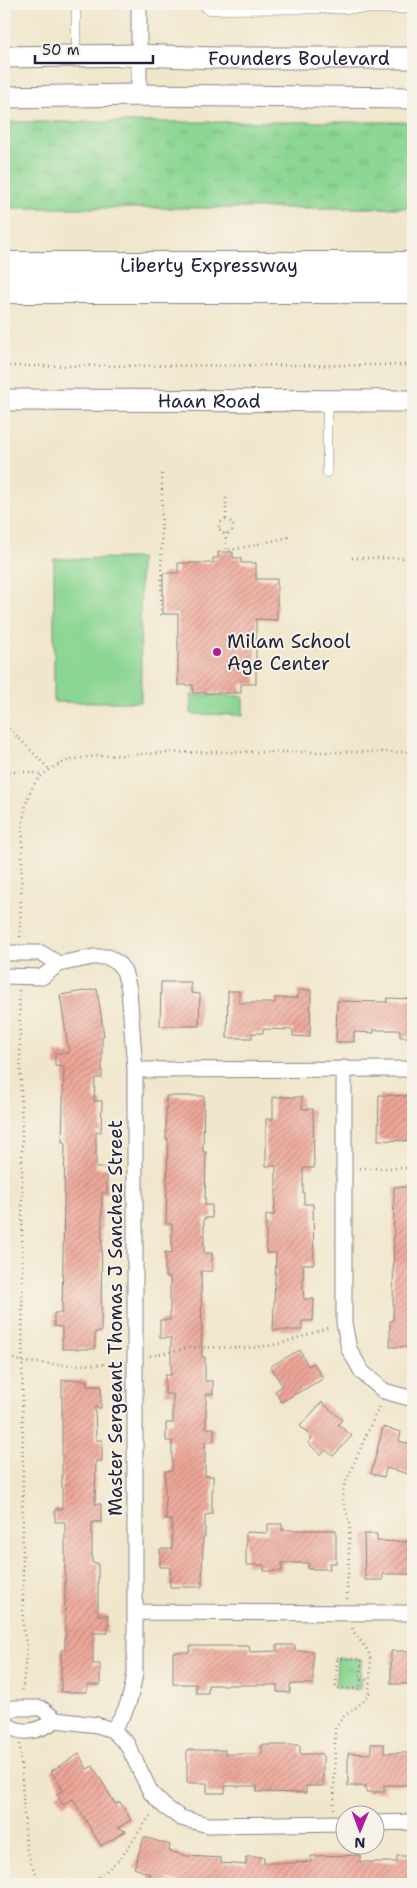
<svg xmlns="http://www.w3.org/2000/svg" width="417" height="1888" font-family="'Shantell Sans',sans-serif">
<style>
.grass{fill:url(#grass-tufts);stroke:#567c67}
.pitch{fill:#8bd693;stroke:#567c67}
.building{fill:url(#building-hatch)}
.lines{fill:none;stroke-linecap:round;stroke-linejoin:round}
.lane-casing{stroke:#898483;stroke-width:9}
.street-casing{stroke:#898483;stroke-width:17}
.secondary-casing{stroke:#898483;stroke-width:23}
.highway-casing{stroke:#898483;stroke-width:28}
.path{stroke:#898483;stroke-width:2.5;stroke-dasharray:1 4;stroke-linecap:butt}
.lane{stroke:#fff;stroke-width:8}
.street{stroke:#fff;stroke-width:15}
.secondary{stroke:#fff;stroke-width:21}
.highway{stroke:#fff;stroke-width:26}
.poi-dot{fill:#b5179e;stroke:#f7f3e8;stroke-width:2}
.labels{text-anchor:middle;stroke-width:4;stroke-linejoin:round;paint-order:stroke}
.street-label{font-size:19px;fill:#22223b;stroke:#f7f3e8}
.poi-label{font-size:19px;fill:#22223b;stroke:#f7f3e8;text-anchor:start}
</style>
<defs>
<pattern id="grass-tufts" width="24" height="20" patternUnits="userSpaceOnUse" patternTransform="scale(1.25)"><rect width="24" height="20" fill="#8bd693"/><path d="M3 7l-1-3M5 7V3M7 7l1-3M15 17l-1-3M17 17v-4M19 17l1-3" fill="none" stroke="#78b780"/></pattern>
<pattern id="building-hatch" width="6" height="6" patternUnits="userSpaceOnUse" patternTransform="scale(1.25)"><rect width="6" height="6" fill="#eea698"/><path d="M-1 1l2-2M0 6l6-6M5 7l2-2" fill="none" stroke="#c0877d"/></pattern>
</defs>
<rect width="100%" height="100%" fill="#f7f3e8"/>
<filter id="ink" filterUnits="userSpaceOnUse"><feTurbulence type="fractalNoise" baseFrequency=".02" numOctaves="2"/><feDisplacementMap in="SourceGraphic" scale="10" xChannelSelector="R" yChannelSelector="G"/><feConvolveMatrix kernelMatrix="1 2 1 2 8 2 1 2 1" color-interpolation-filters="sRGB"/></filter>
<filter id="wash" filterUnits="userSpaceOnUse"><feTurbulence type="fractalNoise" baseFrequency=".0096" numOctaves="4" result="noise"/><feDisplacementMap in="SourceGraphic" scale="20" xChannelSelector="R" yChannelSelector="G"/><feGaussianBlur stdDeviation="1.12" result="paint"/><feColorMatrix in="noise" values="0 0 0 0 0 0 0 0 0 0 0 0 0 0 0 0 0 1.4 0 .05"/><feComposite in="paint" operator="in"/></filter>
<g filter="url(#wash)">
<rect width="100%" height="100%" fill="#f0e6cb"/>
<path class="grass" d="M4,122H413V208H4Z
M337,1658L361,1659L360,1689L336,1688Z"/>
<path class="pitch" d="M140,558L141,702H54V559Z
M191,695L243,696V715L191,714Z"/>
<g id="blocks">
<path class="building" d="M218,552H233V558H241V563H256V579H277V620L256,619V684H241V693H193V685H178V614H163V573H178V563H213V558H218Z
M161,982H191V993L200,994L199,1026H160Z
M97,989L104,1036H102V1078H95L94,1101H102L101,1132H96V1168H107V1193H102L101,1332H95V1349H62V1327L54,1326V1313H62L65,1142H62L64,1067L55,1066V1053H69L60,995Z
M298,990H311L310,1037L293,1036V1030L263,1029V1033H252V1038H227L228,991H239V1003H275V998H298Z
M387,998L413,999V1037H400V1030H374V1033L354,1032V1042H336L337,1001L387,1002Z
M379,1095L413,1096V1141L378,1140Z
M166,1096H204L203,1152H206L205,1205H212V1218H204V1253H212V1271H201L202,1357H205V1381H213V1394H206V1428H214V1442H205V1476H213V1490H212V1514L205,1515V1537H203L202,1587H170V1567H160V1549H172V1520H166L165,1490V1471H172V1441H166V1423H173V1394H165V1375H171V1338H160V1320H170V1277H165V1252L172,1253V1224H166L168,1139H166Z
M273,1097H302V1109H313L314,1168H303V1193H304V1204H313L314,1264H303V1288L304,1299H314L313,1321H302V1330H273L276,1253H266V1215H274L276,1192V1166H266V1119H273Z
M394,1187H413V1347H390V1321H393Z
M300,1350L308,1366L314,1363L323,1379L281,1402L275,1391L282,1386L271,1366Z
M62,1380H87V1386H101V1408L95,1407L96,1440H102V1461H96L95,1504H101V1522H92V1563H98V1615H108V1633H93V1664H100V1685H87V1692H61V1650H65V1522H55V1509H62Z
M322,1402L342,1420L338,1424L352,1436L333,1456L326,1450L321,1455L308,1443L312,1438L300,1426Z
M383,1427L401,1432L399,1441L413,1445V1456L409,1474L386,1468L384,1477L371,1474Z
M268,1524H282V1530H336V1563H329L330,1569H308V1563H282V1571H264V1565H246V1532L268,1533Z
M364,1534H377V1541L413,1542V1574H383V1580H365Z
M277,1645H295V1651H313V1684H290V1693L277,1692V1685H208V1693H196V1684H173V1652H190V1646H249L250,1652L277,1651Z
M391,1651H413V1684H391Z
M371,1744H384V1753H413V1785H384V1792H366V1786H348V1753L371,1754Z
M262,1745H300V1754H323V1786H306V1793L257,1792V1786H225V1793H207V1783H187V1750H225V1754H262Z
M79,1754L87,1769L93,1766L115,1804L120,1802L131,1820L117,1828L126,1831L101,1846L73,1799L63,1805L56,1794L63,1790L51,1771Z
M144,1837L170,1845L169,1851L187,1856L221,1858V1863L246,1865V1857H264V1863H294L311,1862V1856L360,1855V1862H397V1856H413V1884H181L167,1879L166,1884H159L148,1881L150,1874L134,1868Z"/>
</g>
</g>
<g filter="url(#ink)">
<use href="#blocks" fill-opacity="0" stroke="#898483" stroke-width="1"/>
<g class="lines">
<defs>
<path id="lane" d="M76,4V55
M201,4L208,10L413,9
M327,402V473"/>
<path id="street" d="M139,95V4
M4,953H41L59,964
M4,976L42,977L59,964L93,957H108L118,963L124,971L129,989L135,1070V1673C131,1697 128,1711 112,1730
M344,1068V1323L349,1349L362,1372L384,1391L413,1399
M135,1070L413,1069
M135,1612L413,1613
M4,1715L13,1708H41L56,1720L97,1725L112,1730L127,1744L151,1793L165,1807L181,1818L208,1825L344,1823
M4,1723C22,1737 39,1731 56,1720
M374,1823L413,1822"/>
<g id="secondary">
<path id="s1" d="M4,57L139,55L215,58H413"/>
<path d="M4,97L139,95L413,98"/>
<path id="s2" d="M4,400L413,401"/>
</g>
<g id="highway">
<path id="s3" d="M4,265H413"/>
<path d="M4,290H413"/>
</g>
</defs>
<use href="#lane" class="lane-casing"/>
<use href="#street" class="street-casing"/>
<use href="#secondary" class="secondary-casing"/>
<use href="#highway" class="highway-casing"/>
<path class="path" d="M4,366L413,365
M226,519V496
M219 527a7 7 0 1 1 14 0a7 7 0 1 1-14 0Z
M226,533V550H232L289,537
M352,558H413
M161,615L162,473
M4,727L11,730L50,770
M4,772H29L43,775
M20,937L23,821C27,793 33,777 60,764C80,755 106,756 128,755C168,752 209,752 250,752C304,752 359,752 413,752
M19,990L22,1141L23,1629L27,1646L22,1694
M360,1168H413
M4,1355L22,1362L71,1365L121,1364
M150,1356L193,1347L247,1348L267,1346L283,1343L330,1327
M347,1599L350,1523L342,1498L344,1486L379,1406
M337,1658L361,1659L360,1689L336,1688Z
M361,1679L370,1680
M20,1744L26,1847L32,1866L42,1884
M334,1809L335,1728L343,1717L363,1702L369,1693L371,1659L368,1651L353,1631L352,1627
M91,1884L121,1858L152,1813"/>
<use href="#lane" class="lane"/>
<use href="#street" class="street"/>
<use href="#secondary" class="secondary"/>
<use href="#highway" class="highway"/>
</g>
</g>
<circle class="poi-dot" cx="217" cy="652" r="5"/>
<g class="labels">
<g class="street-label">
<text dy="7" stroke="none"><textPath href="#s1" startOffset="295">Founders Boulevard</textPath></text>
<text dy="7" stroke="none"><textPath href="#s3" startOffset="205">Liberty Expressway</textPath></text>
<text dy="7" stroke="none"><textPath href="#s2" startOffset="205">Haan Road</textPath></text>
<text transform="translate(115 1318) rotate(-90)" y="7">Master Sergeant Thomas J Sanchez Street</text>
</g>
<g class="poi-label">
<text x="227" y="648">Milam School<tspan x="227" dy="22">Age Center</tspan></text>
</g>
</g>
<rect width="417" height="1888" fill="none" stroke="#f7f3e8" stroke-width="20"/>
<g transform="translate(360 1830) rotate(181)"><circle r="24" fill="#f7f3e8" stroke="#a29fa3"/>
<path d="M0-4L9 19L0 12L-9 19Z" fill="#b5179e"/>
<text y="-8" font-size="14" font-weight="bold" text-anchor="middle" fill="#22223b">N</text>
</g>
<path d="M35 55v8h118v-8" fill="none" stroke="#22223b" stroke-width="2.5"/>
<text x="42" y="55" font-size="15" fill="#22223b" stroke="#f7f3e8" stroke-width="4" paint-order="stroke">50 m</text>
</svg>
